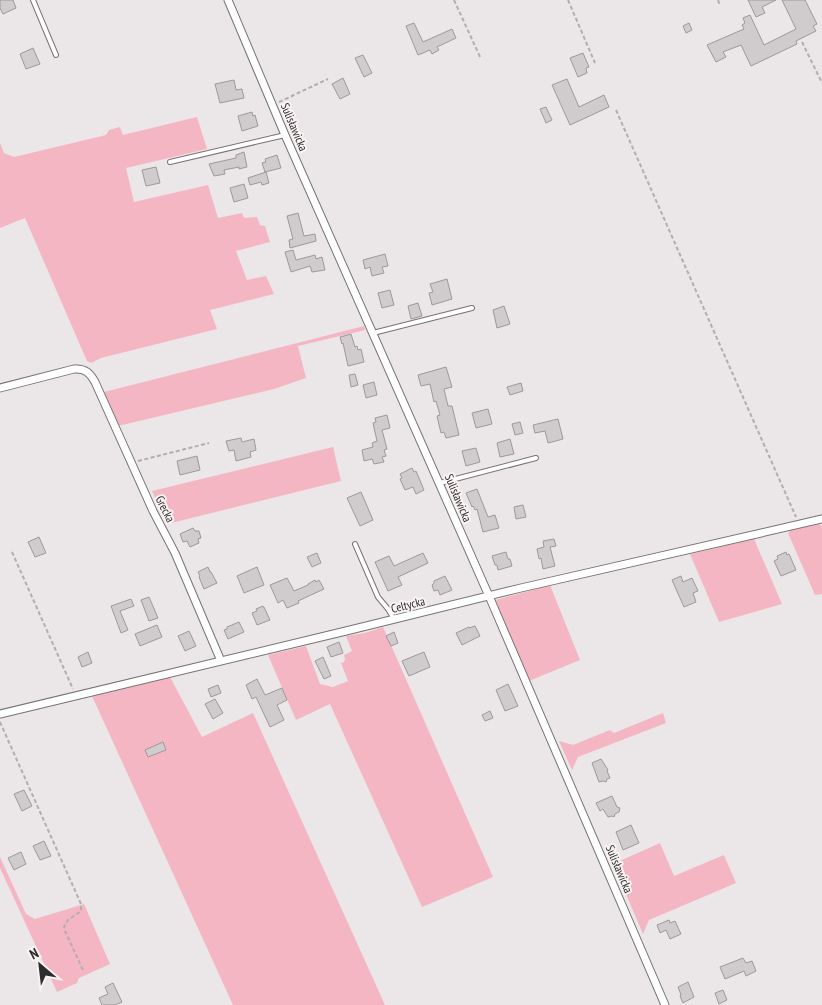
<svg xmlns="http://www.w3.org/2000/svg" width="822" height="1005" font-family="'PT Sans Narrow',sans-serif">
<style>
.green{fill:#f5b6c4}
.building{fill:#d0cbcc;stroke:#9d9899}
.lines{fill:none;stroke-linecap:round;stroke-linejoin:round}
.lane-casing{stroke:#777273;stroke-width:6}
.street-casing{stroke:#777273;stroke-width:9}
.path{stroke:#b2aeaf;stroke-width:2;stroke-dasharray:4 2.5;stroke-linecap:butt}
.lane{stroke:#fff;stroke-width:4}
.street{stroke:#fff;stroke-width:7}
.labels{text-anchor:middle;stroke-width:4;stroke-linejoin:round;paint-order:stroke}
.street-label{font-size:12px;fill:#2d2b2b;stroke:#f9f3f4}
</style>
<rect width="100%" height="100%" fill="#ebe6e7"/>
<path class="green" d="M197,117L207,149L126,168L134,202L208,185L218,218L242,213L244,218L257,217L260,225L265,226L270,242L236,251L247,280L266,276L274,294L210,310L217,329L101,358L91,363L87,361L25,218L0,228V143L4,153L14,157L106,135L109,130L120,127L123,135Z
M364,326L365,330L298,346L306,378L274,389L118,426L104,392Z
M333,447L341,481L167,524L152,491Z
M818,524L821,525L822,528V594L815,595L788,533L791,530Z
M754,539L782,604L719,622L690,554Z
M550,585L580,660L529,681L497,605L496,600Z
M383,627L493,877L422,907L330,704L296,720L268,655L306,646L320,684L333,687L348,681L341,663L344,662L345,659L344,655L352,651L346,636L365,633Z
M170,677L202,737L253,713L385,1005H233L92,696Z
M663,713L666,723L578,757L572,770L559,741L573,745L610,730L614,733Z
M660,843L674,876L724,855L736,883L649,920L643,934L613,864Z
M0,857L26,914L35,919L84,904L110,964L79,978L77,983L57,992L0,868Z"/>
<path class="building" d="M0,0H13L16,8L3,14L0,8Z
M748,0H776L762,7L765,13L756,17Z
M782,0H805L817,24L813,26L816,31L796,41L797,44L751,66L741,45L723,52L726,57L716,62L707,45L744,29L742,25L745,23L743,18L750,15L764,45L796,29Z
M414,23L423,42L452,29L456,38L437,47L439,50L432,54L430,50L418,55L406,26Z
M689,23L692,30L686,33L683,26Z
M33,48L40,64L26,69L20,54Z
M583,53L589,67L586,68L587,73L578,77L570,58Z
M363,55L372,73L364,77L355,58Z
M343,78L350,94L340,99L332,84Z
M567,79L579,107L604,95L609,107L570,125L552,85Z
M234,80L236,90L242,89L244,98L220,103L215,84Z
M546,107L552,120L546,123L540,109Z
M252,112L253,116L255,115L258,126L242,131L238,116Z
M244,152L247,167L239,169V167L224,170L225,174L214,176L209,164L236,158V155Z
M277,155L281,168L265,172L262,163L266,162L265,159Z
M156,167L160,183L146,186L142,170Z
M266,172L269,183L262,185L261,182L250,185L248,178Z
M244,184L248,198L234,202L230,188Z
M298,213L304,236L315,234L316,241L290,248L289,240L293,239L287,216Z
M293,250L296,260L315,255L316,259L322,257L325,270L312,272L310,266L291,272L285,252Z
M385,254L388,266L382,267L384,273L372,276L370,267L365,269L363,260Z
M447,279L452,299L432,305L429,293L433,292L430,284Z
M390,290L394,305L382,308L378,293Z
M418,303L422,316L411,319L408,306Z
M504,306L510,324L497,328L493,310Z
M351,334L355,347L357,346L358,350L361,349L364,362L348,366L343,343L342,344L340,337Z
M446,367L452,387L444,389L448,406H452L459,435L446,438L444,432L441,433L437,416L440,415L436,401L434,402L430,384L421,386L418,375Z
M355,374L358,385L351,387L349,375Z
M374,382L377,395L366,398L363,385Z
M521,383L523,391L510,395L507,387Z
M488,409L492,424L476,428L472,413Z
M387,415L390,428L382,430L387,449L384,450L386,456L382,457L384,462L374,464L372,459L364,461L362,450L373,447L372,443L377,441L373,423L376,422L375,418Z
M558,419L563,439L548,443L545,431L535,433L533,425Z
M520,422L523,433L515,435L512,424Z
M241,438L242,442L254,439L256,450L250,452L251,457L236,461L234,450L229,451L226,441Z
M510,439L514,454L500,457L497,443Z
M476,448L480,462L466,466L462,451Z
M197,456L200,470L180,475L177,461Z
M412,468L414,472L416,471L424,490L416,494L413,487L405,490L400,479L402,478L400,474Z
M477,489L488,517L495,515L499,528L483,532L477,509L475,510L473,506L472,507L466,493Z
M361,492L373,520L360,526L347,498Z
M523,505L526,517L516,519L514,507Z
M193,528L195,531H199L201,538L198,539L199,543L190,547L187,541L183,542L180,534Z
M39,537L46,553L35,557L28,542Z
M554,539L556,546L550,547L555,566L543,569L541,558L539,559L537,549L544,547L543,541Z
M506,552L508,559H510L512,566L498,570L497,565H495L492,556Z
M786,552L787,555L789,554L796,570L781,576L774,561L778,559L777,556Z
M317,553L321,563L312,567L307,557Z
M423,553L428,563L398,577L402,585L388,591L375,562L389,556L394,566Z
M208,567L210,572H211L217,583L204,589L199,577L200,576L198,572Z
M257,567L264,585L244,593L237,576Z
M445,576L452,590L440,595L438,590L434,591L432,585L434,583V581Z
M681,576L683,582L692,578L698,591L693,593L696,602L684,607L672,580Z
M287,578L294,591L308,585V584L315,580L316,582L319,580L324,589L298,601L299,603L287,608L283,600L278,603L270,585Z
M149,597L158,618L149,621L141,600Z
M131,599L134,606L120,611L128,630L121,633L111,606Z
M263,606V607H264L270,620L257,625L252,613L257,611L256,609Z
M239,622L244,632L228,639L224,630L227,629V627Z
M157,625L162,637L140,646L135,634Z
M475,626L480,636L462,645L456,633L469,627V628Z
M189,631L196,646L185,651L178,636Z
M394,632L398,643L391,646L386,636Z
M339,642L343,653L331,657L327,647Z
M88,652L92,663L82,667L78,657Z
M424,652L430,667L409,676L402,661Z
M323,657L331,676L324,679L315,661Z
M257,679L265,695L282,688L287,700L277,705L284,720L270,727L256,697L252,699L246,685Z
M508,684L518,706L505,711L496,690Z
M218,685L221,693L211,697L208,689Z
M215,699L223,713L213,719L205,704Z
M490,711L493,718L485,721L482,715Z
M163,742L166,750L148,757L145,750Z
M601,759L608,770L607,771L610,778L607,779L606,782L603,781L599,782L592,763Z
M24,790L32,806L22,811L14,794Z
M612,796L617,807L620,808L619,812L615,814L614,817L612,816L608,817L603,809L600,811L596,803Z
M631,825L639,843L623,850L616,832Z
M44,841L51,856L40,860L33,846Z
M21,852L26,864L14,870L8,858Z
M669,920L670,923L675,921L681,934L670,939L666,930L660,933L657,925Z
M743,958L746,963L752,961L756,971L746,976L744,971L725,979L720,967Z
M688,982L694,997L683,1003L680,996L681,995L678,987Z
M113,983L122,1002L115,1005H102L99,998L108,994L105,987Z
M723,990L727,1000L719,1004L715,993Z"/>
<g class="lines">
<defs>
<path id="lane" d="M33,0L56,55
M170,162L285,135
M373,333L472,308
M440,483L536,458
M355,544L378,597L388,609L394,619"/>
<path id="street" d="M228,0L285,135L489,596L665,1005
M0,388L74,369C85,368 90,373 95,382L153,511L175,553L221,661
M0,714L346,631L521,588L822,519"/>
</defs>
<use href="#lane" class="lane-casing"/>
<use href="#street" class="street-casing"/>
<path class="path" d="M454,0L481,59
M568,0L595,63
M718,0L720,6
M802,42L822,83
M279,102L328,79
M616,110L796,517
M138,461L209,443
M12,552L73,689
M0,722L81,904V911L68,920L64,927L65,931L83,970"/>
<use href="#lane" class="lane"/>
<use href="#street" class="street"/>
</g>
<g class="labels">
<g class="street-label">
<text transform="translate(294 127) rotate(67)" y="4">Sulisławicka</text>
<text transform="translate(458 498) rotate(67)" y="4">Sulisławicka</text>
<text transform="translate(165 509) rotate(63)" y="4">Grecka</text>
<text transform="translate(408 605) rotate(-14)" y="4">Celtycka</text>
<text transform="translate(619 869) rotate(67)" y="4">Sulisławicka</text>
</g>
</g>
<g transform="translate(40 965) rotate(332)" stroke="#f9f3f4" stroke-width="4" paint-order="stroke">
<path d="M0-4L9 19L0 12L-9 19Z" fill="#2d2b2b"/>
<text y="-8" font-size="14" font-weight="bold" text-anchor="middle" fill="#2d2b2b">N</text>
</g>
</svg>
